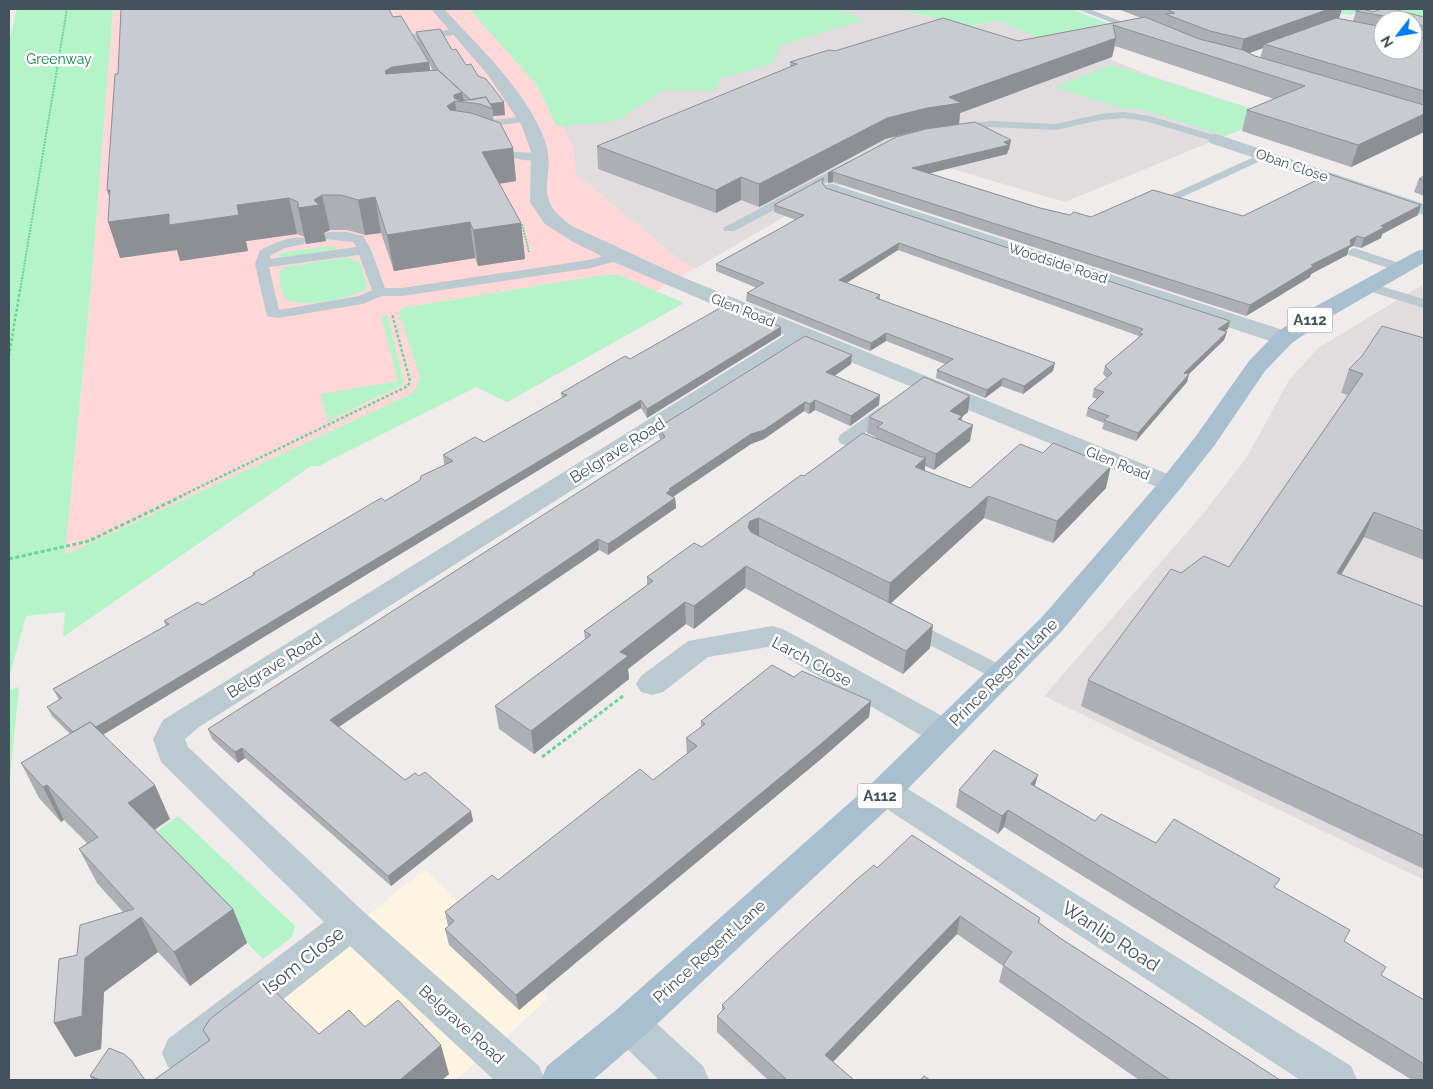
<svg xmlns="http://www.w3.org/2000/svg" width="1433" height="1089" font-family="Raleway,sans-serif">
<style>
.commercial{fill:#fef4e2}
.education{fill:#e1ddde}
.medical{fill:#fed8d8}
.green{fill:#b4f4c8}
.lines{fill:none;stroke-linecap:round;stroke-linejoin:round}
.path-far2{stroke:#68d698;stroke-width:2;stroke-dasharray:2 1;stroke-linecap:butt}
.path-far1{stroke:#68d698;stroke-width:2.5;stroke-dasharray:3 2;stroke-linecap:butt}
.path{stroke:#68d698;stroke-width:3;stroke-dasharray:4 2.5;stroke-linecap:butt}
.service{fill:#bbc9d1;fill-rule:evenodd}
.minor{fill:#bbc9d1;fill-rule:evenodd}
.primary{fill:#a8bfd0;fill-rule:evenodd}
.wall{fill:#acafb5;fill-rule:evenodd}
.shaded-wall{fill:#8c8f93}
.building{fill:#c8ccd2;stroke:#8c8f93}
.labels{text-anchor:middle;stroke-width:5;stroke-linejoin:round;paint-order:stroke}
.far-park-label{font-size:14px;fill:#0b8540;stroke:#fff}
.far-street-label{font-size:14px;fill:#43525c;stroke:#fff}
.shield{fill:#fff;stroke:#7b868d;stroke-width:1}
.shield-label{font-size:15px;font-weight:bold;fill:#43525c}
.street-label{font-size:16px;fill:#43525c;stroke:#fff}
.near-street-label{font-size:19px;fill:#43525c;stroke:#fff}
</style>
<rect width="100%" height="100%" fill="#f0ecec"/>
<path class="commercial" d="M425,869L549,998L456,1080H232L206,1046Z"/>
<path class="education" d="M469,9H895L969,26L999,21L1043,40L1080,47L1151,76L1274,116L1065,202L901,154L832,189L696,268L682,262L576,174L573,148L563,126L556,125L537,86Z
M1424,284V880L1044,696L1202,515L1247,457L1289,380L1318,348Z"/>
<path class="medical" d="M113,9H469L537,86L556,125L563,126L573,148L576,174L682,262L696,268L663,286L657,292L684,303L507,402L476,387L435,408L65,555L91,286Z"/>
<path class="green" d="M17,9H113L91,286L65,555L413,393L420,378L399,313L402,308L603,275H619L684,303L507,402L476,387L319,466H311L63,637L65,612L26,616L9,678V42Z
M469,9H837L864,20L781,45L773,63L719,79L717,90H664L617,121L563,126L556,125L537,85Z
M895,9H1071L1141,36L1043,40L999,21L969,26Z
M1323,9H1424V34L1413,20H1383L1356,13L1350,15Z
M1112,65L1274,116L1225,136L1137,108L1125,109L1054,87Z
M330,246L338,249L279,258L278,255L287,252Z
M347,257L360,263L367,286L366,290C344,299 305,310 284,298L279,280L280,271L286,267Z
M387,315L404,381L402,385L328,421L320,394L398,381L381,316Z
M19,687L9,788V690Z
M178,816L295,926L292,937L263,959L146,839Z"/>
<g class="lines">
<path class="path-far2" d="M1354,9L1359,13
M522,224L529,252
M20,291L67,9"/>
<path class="path-far1" d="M9,356L20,290
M179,497L408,386L410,381L392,314"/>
<path class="path" d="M9,559L89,541L182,496
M542,757L623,696"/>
<path class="service" d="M1077,9H1089L1146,31L1138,33Z
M458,29L461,30V34L414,40L424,57L419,60L416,59L404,39L411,34Z
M1124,112L1150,116L1220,137L1222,139L1216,142L1145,121L1124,118L1100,120L1056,130L990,127L957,132L951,129L957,126L990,121L1056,124L1100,114Z
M528,116L532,117V121L475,128L469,125L475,122Z
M490,142L515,152L539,153L545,156C533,168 499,153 486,147L484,145Z
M1265,152L1271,155L1269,157L1176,200H1168L1166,197Z
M849,161L853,162V168L734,231H724L723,228Z
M330,232H347L363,236L371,250L385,288H402L589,260L618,252L625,256L623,259L591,268L402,296H382L363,304L278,318L267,316L255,264L260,250C273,244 290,235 304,238L306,241L304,244L285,248L271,255L270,259L356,247L353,242L325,239L323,236L325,233ZM359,255L372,290L359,296L279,310L269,267Z
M1354,248L1405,265L1407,268L1400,272L1349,255L1347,252Z
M1367,282L1424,299V308L1362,289L1360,286Z
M889,403L897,408L895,411L858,438L882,448L885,452L882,456H870L840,443L838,439L840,435L883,405Z
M910,619L1009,669L1013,674L1009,679L1002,681L995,679L903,631L900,626L903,621Z"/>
<path class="minor" d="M431,9H444C480,48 526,90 545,141C558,178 528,196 572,226L682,277L1180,479L1184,484L1180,489L1171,492L1162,489L804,343L199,727L185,739L188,747L364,912L539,1066L545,1080H494L350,946L198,1067L183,1072L168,1067L162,1053L168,1039L324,922L161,762L153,739L163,720L785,335L618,264L573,242L545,224L530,202L531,152L522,126L488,75Z
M1216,134L1424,204V215L1210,143L1208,139L1210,135Z
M832,184L1292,333L1295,338L1292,343L1284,345L1276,343L826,193L823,189L826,185Z
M772,626L783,629L955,723L959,732L955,741L943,744L931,741L768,647L708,657L663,692L652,695L641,692L636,684L641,676L688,641Z
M885,778L897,782L1351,1066L1357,1080H1300L873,800L868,791L873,782Z
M629,1005L643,1011L703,1066L709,1080H659L615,1037L609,1024L615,1011Z"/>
<path class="primary" d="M1424,249V263L1325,320L1292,343L1265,371L1214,446L1180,489L1062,631L897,800L643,1037L593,1080H541L547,1066L615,1011L873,782L1042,617L1162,479L1196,436L1249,361L1276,333L1309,310L1417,251Z"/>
</g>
<path class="wall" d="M1118,9H1342L1339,19L1353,21L1356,11L1424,17V132L1351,167L1242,131L1247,110L1274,99L1115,46L1112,57L960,113L959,124L925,129L885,139L759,207L741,200L716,213L598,169L597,146L790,67V62L835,51L1018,41L1141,18ZM1383,20H1413L1383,50ZM1263,48L1260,58L1249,53Z
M393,17L425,55L418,43L416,32L452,50L466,65L478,76L505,115L493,116L494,121L513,148L516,181L500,184L521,223L525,259L478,266L475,258L394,271L381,233L365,235L347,230H330L324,233L326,241L306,244L305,237L297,234L246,241L248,251L180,261L177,250L120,258ZM429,63L433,71H430Z
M1008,150L1007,154L929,173L1040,208L1070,215L1091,217L1418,215L1382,234L1381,238L1361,248L1353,246L1349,248L1347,255L1311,274L1310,277L1246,316L833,182L828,183V173L1009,150Z
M1424,176V196L1414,192L1419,179Z
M826,188L1228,329L1224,331L1227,332L1224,340L1189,374L1187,382L1136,441L1102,429L1104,423L1086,416L1088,408L1097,399L1092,397L1094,389L1107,378L1103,374L1105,366L1138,338L1139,336L898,250L846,283L880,295V299L1053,371L1023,394L1001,386L985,398L936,378L937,370L945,364L886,341L870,351L746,301L747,293L757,288L716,271V264L796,220L774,212V205Z
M781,327V335L647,418L641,408L103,734L170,819L155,830L233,909L247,943L190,986L158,952L104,992L101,1049L75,1057L54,1023L77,955L123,912L97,883L79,849L87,843L64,820L61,822L39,798L21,763L70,734L52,716L47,707L59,700L53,689L166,626L164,621L202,605L254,575L253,573L385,501L420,480L446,465L444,464L443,455L484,442L562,398L561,393L630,359Z
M1424,338V560L1364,537L1341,574L1424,607V869L1081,706L1088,680L1181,573L1229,567L1348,395L1341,393L1349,369Z
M851,364L834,376L879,405L850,426L815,410L809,414L804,411L764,439L751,444L673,497L675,498L676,508L621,546L608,555L599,550L338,727L405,780L473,821L391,886L245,758L238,763L212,739L208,729L661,440L659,437V427Z
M968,412L962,417L961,420L970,441L934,470L925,466V471L970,488H1106L1053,543L984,518L891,603L933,625L930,648L903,674L745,588L694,629L686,624L628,669L629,679L534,754L499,729L495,706L585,639L584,631L647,585V577L702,547L804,476L876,438V437L867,433L869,417Z
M794,677L871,701L869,717L821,759L519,1010L449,945L445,929L448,926L445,912L498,880L653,780L687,754L686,738L701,727V721Z
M1035,786L1095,821L1275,888L1344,941L1381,975L1424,1000V1080H1412L1004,827L998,834L956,807L959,790Z
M877,868L1040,918L1039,923L1060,938L1280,1080H1139L999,982L1003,966L957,934L833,1062L854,1080H768L717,1032V1016L722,1011V1005Z
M365,1027L449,1074L442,1080H154L209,1041L203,1030L319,1034Z
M90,1076L145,1080H92Z"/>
<path class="shaded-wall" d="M1329,9H1342L1338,21L1264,44L1263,48L1239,57L1244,39Z
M1420,25L1413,45V30Z
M1116,38L1112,57L960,113L959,124L925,129L885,139L759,207V184L887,118Z
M429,62L433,93L397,97L385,71L392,67Z
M462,92L464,102L455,101L459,133L447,106L454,95Z
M504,102L505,115L493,116V109L483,105Z
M1424,114V132L1351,167L1358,145Z
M1011,140L1009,150H1008L1007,154L911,178L912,168Z
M513,148L516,181L487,185L482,152Z
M833,172V182L828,183V173Z
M741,177V200L716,213V190Z
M107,190H110L237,205L289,198L297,234L246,241L248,251L180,261L177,250L120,258L108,222L117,221Z
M322,195L330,230L324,233L326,241L306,244L298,208Z
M375,197L381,233L365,235L358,200Z
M1421,205L1418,215L1382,234L1381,238L1361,248L1364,238L1381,226Z
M470,222L475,258L394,271L387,235Z
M521,223L525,259L478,266L473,230Z
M1357,236L1353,246L1349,248L1347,255L1311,274L1310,277L1246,316L1250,305Z
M899,243L898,250L839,288V280Z
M1230,321L1228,329L1216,337L1218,329Z
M781,327V335L647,418V409Z
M1227,332L1224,340L1189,374L1187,382L1136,441L1138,433L1184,373Z
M886,333V341L870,351L871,343Z
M852,355L851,364L826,382V372Z
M1055,363L1053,371L1023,394L1024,386Z
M1003,378L1001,386L985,398L987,390Z
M880,395L879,405L850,426L851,416Z
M970,396L968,412L962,417L959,432L950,411Z
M641,400V408L83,747L79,737Z
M815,400V410L809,414L810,404Z
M805,402L804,411L764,439L751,444L671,498L666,493L669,489L751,434Z
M973,425L970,441L934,470L936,454Z
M926,457L924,479L915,467Z
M1111,466L1106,488L1053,543L1057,521Z
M988,496L984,518L888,606L890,583Z
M675,498L676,508L608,555V544Z
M1374,512L1364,537L1327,598L1337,573Z
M759,518V540L749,543L748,527L750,521Z
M598,539L599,550L333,731L330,720Z
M746,566L745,588L694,629V606Z
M685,602L686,624L628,669L629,679L534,754L531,731L620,652Z
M933,625L930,648L903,674L906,651Z
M871,701L869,717L821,759L519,1010L516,995Z
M242,748L245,758L238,763L235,752Z
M1038,775L1033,792L1031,784Z
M47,785L64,820L61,822L43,787Z
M155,785L170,819L143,837L128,803Z
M1008,810L1004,827L998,834L1002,816Z
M471,811L473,821L391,886L388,876Z
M233,909L247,943L190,986L174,952Z
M960,916L957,934L823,1072L825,1055Z
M141,917L158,952L104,992L101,1049L75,1057L54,1023L85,958Z
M441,1045L449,1074L442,1080H400Z"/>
<path class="building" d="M121,9H389L393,17L401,16L429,62L392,67L385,71L386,74L438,70L462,92L454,95V98L461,101L486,97L493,109L480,104L455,101L447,106L450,110L471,113L500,123L513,148L482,152L521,223L473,230L470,222L387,235L375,197L358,200L341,195H322L314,200L319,205L298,208V202L289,198L237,205L239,215L169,225V214L108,222L110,190H107L115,74H118Z
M1165,9H1329L1244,39L1210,31L1165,14L1175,13Z
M1362,9L1373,12L1382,9H1393L1424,17V26L1420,25L1418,29L1413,30V20H1390L1389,17L1356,11Z
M1145,17L1199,39L1243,50L1255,56L1424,105V114L1358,145L1247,110L1305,86L1113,25L1116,38L949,97L961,103L927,108L887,118L759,184L741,177L716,190L597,146L797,64L790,62L829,50L835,51L943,18L1018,41Z
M1336,18L1383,27V50H1413V36L1424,38V91L1264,44Z
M440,29L452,50L456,49L466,65L471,64L478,76L486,79L504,102L490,104L486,97L471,100L438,70L416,32Z
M975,122L1011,140L1004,142L1009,145L912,168L1040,208L1070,215L1074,212L1091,217L1153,190L1243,216L1329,174L1421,205L1381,226L1385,227L1364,238L1357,236L1350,240L1351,245L1311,265L1314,266L1250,305L833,172L828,173L896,137L926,129Z
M1424,176V180L1419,179Z
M824,178L822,182L826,188L1230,321L1218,329L1227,332L1184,373L1189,374L1138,433L1104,420L1109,416L1088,408L1104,392L1094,389L1112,373L1105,366L1143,334L1139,333L1143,329L899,243L839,280L880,295L876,298L1055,363L1024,386L1003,378L987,390L937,370L953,359L886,333L871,343L747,293L764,283L716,264L804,215L774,205Z
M727,304L781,327L647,409L641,400L96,727L90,722L73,732L47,707L62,698L53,689L169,624L164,621L198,602L202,605L255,574L253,573L381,498L385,501L420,480L421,476L453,461L443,455L475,437L484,442L567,395L561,393L625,356L630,359Z
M1382,326L1424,338V531L1374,512L1337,573L1424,607V836L1088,680L1171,569L1181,573L1204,556L1229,567L1363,374L1349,369L1362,356Z
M805,336L852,355L826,372L880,395L851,416L815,400L810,404L805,402L764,430L751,434L669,489L671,490L666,493L675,498L620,536L608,544L598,539L330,720L405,780L415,773L419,776L425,772L471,811L388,876L242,748L235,752L208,729L665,437L659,427Z
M924,377L970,396L950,411L962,416L958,419L973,425L936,454L877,427L883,423L869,417Z
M863,433L921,457H926L915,467L970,488L1020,444L1043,453L1053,443L1111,466L1057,521L988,496L890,583L759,518L750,521L748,527L751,532L933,625L906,651L746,566L694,606L685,602L620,652L628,656L531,731L495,706L591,635L584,631L653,581L647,577L694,543L702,547L801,475L804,476Z
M772,665L794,677L802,671L871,701L822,743L516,995L445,929L454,921L445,912L492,875L498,880L640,769L653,780L697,746L686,738L705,724L701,721Z
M90,722L155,785L128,803L233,909L174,952L141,917L85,958L82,1016L54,1023L59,959L77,955L80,925L134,909L79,849L98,837L47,785L43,787L21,763Z
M994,750L1038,775L1031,784L1095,821L1101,814L1156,843L1174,819L1280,879L1274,887L1350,930L1344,941L1386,967L1381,975L1424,1000V1064L1008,810L1002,816L959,790Z
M912,835L1040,918L1038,922L1060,938L1280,1080H1170L1003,965L1012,952L960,916L825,1055L854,1080H787L717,1016L725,1008L722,1005L782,948L855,881L874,865L877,868Z
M262,979L319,1034L349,1010L365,1027L398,1000L441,1045L400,1080H154L210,1040L203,1030L210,1019Z
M109,1048L124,1054L131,1060L145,1080H100L90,1076Z
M924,1076L930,1080H920Z"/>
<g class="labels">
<g class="far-park-label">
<text x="59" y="64">Greenway</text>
</g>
<g class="far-street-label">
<text transform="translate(1292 165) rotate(19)" y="5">Oban Close</text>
<text transform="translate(1058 263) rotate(18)" y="5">Woodside Road</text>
<text transform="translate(743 310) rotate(22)" y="5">Glen Road</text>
<text transform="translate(1118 463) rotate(22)" y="5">Glen Road</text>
</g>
<g class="shield">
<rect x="1287.5" y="307.5" width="45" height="25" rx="4"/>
<rect x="857.5" y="783.5" width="45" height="25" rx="4"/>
</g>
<g class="shield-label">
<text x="1310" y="325">A112</text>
<text x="880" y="801">A112</text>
</g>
<g class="street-label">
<text transform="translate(617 450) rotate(-32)" y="6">Belgrave Road</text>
<text transform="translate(812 661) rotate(28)" y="6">Larch Close</text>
<text transform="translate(274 665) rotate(-32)" y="6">Belgrave Road</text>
<text transform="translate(1003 672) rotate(-45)" y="6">Prince Regent Lane</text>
<text transform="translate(709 951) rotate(-42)" y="6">Prince Regent Lane</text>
<text transform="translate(462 1024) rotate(42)" y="6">Belgrave Road</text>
</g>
<g class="near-street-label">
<text transform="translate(1111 936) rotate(33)" y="7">Wanlip Road</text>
<text transform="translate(303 960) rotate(-38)" y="7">Isom Close</text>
</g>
</g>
<rect width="1433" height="1089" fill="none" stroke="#43525c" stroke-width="20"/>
<g transform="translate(1398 35) rotate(239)"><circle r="24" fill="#ffffff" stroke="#b4babe"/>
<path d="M0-4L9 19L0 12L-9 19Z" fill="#037df3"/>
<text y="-8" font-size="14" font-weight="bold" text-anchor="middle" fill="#43525c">N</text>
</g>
</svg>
